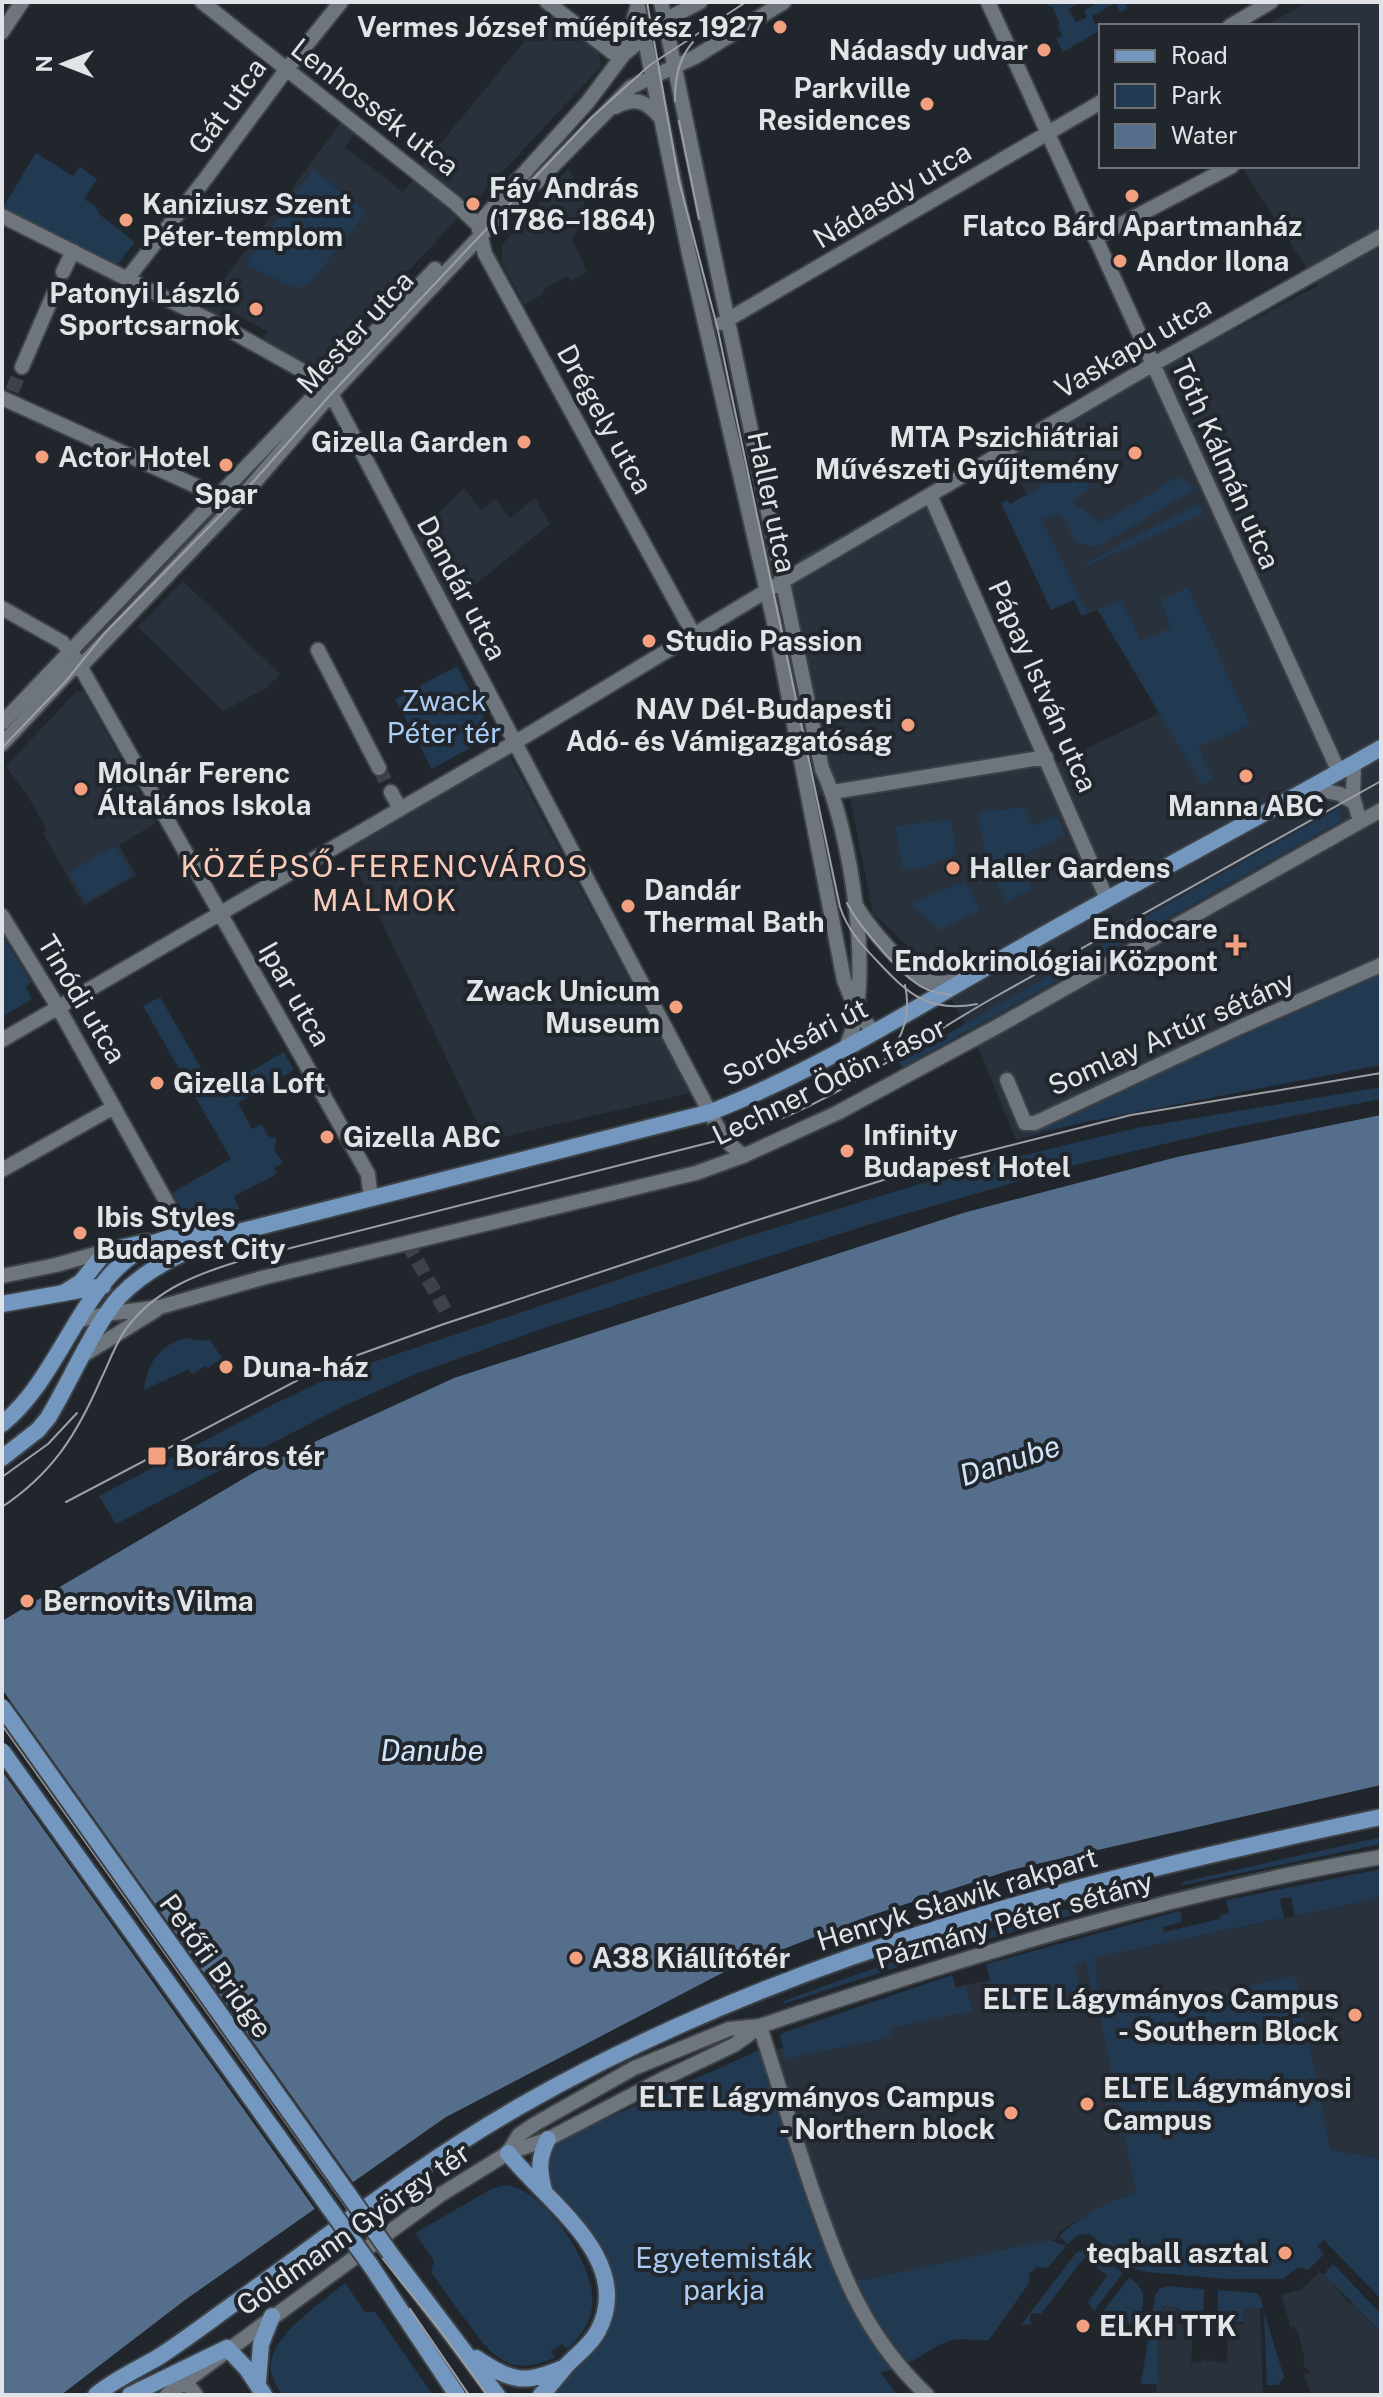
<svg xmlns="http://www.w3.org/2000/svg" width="1383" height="2397" font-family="'Public Sans',sans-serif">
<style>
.built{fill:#28313c}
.green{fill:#223952}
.water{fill:#556e8b}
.pier{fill:#21262c}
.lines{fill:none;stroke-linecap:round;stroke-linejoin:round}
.minor-tunnel{stroke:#3e4248;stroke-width:14;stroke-dasharray:14 7;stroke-linecap:butt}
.minor-casing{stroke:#3d4247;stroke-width:18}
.major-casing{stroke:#3d4247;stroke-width:20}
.minor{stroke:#6f757c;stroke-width:14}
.major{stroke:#7397bf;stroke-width:16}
.tram{stroke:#9ca0a4;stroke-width:2}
.major-bridge-casing{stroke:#3d4247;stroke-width:20;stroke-linecap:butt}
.major-bridge{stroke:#7397bf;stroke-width:16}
.poi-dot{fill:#f2a080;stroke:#21262c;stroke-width:3}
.labels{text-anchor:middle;stroke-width:8;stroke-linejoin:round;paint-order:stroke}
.poi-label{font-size:28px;font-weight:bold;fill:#e0e3e7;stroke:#21262c;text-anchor:start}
.street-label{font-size:28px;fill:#e0e3e7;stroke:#21262c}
.park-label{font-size:28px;fill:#aacdf6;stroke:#21262c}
.neighbourhood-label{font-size:30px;letter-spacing:2px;fill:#facab8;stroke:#21262c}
.water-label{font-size:30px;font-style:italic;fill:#d2e4f9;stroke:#21262c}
</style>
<rect width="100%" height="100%" fill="#21262c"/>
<path class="built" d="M1308,2H1381V1064L1130,1110L1016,1140L979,1049L938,975L873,913L849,792L818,796L776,590L801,557L928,488L1053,765L1160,713L1098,610L1088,613L1003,450L1318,286L1241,166H1357V26H1265Z
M549,11L598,51L601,66L472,205L422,166L536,27L541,30L543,27L539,23Z
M341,123L354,134L345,147L403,192L413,180L457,215V219L318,368L262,342L267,331L223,308L217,319L201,310Z
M568,169L581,188L587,215L572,238L587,272L571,281L567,276L549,286L543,290L545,293L524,305L502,263V245Z
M464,488L481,510L496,499L510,518L535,498L550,524L450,605L414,536Z
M183,581L280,674L268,687L223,711L138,627Z
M77,691L84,692L156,823L119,845L136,875L84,906L43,833L47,830L30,800L6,766Z
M509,755L690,1093L486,1141L347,849Z
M1381,1898V2159L1330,2149L1124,2195L1074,2222L1059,2232L1055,2240L858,2281L853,2278L814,2170L776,2050L966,1985Z
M1319,2272L1326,2275L1348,2302L1353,2304L1381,2333V2395H1311L1304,2374L1310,2373L1309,2370L1303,2367L1305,2360L1298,2333L1294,2326L1291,2327L1281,2295L1302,2289Z
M1161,2306L1178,2307L1177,2323L1193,2325L1191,2367L1193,2362H1203V2357L1206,2361H1214L1216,2357V2362L1227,2363V2368L1228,2325L1244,2324L1243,2308H1260L1263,2395H1156Z"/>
<path class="green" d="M1047,2H1086L1079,3L1068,9L1076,22L1086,18L1085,10L1099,2H1124L1128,8L1120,12L1115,3L1092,16L1095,25L1099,23L1101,30L1063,52L1056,39L1062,36L1058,26L1060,24L1052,6L1049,7Z
M36,153L73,176L80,167L97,179L84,199L96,207L99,214L135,242L116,266L2,209Z
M313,169L366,212L312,281L298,289L245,265Z
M1078,465L1091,488L1071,501L1101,523L1178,477L1188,482L1194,490L1097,547L1077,543L1059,513L1044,520L1038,513L1088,613L1082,616L1074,600L1051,610L1001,503L1007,500L1010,504Z
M1198,503L1203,514L1087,566L1086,563Z
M1188,587L1250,724L1198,748L1213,780L1202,785L1097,609L1121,599L1141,641L1171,627L1160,600Z
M457,666L493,735L432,769L395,699Z
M1023,807L1032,826L1056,815L1065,835L1018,858L1032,888L1007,902C988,868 983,851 978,813Z
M1339,808L1340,821L902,1068L899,1062L1104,944L1103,941Z
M951,819L957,854L926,867L903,870L895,826Z
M115,846L132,875L86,902L69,872Z
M965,882L980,909L941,931L909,903Z
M2,934L31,982L26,988L32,999L2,1017Z
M1381,971V1065L1019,1135Z
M160,997L215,1092L284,1052L294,1070L238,1103L252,1129L261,1124L268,1136L277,1139L274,1149L283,1163L274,1168L277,1174L234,1196L239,1209L188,1221L172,1193L231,1159L143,1006Z
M1381,1087V1099L1232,1128L1075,1165L874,1223L547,1327L418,1373L348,1404L116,1524L99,1496L272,1405L335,1375L736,1240L979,1166L1137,1128Z
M185,1338L206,1341L209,1339L222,1358L208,1368L205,1366L192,1374L189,1369L144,1390C147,1364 159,1345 185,1338Z
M1381,1837V1844L1183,1885L1182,1882Z
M1381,1869V1898L1295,1916L1291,1897L1280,1899L1284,1918L1095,1958L1098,1997H1094L1086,1961L1075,1964L1080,1990L997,2006L986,1964L1180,1911L1182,1922L1163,1927L1164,1932L1220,1919V1916L1229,1913L1226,1900Z
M1138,1891L1139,1896L960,1947L783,2004L784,2001C900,1958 1018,1919 1138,1891Z
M952,1975L956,1988L966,1985L972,2011L890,2028L892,2037L785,2059L780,2035L785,2032Z
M1296,1976L1330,2149L1381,2159V2299L1324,2240L1317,2246L1324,2254L1308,2270L1298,2267L1283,2279H1226L1146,2272L1135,2269L1089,2234L1078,2235L1068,2244L1059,2237C1079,2216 1109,2200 1136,2192L1098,2006L1103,2005L1105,2013Z
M775,2043L777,2060L854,2278L863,2280L1049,2240L1066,2246L1048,2268L1037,2267L1029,2274V2283L989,2340C973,2342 961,2335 944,2343C918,2355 911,2367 880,2372L897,2395H541L591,2342L604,2278L545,2192L550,2149L561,2139Z
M507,2185C547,2191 597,2267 592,2306C590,2325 580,2336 568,2349L562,2344L551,2351L555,2357C511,2379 492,2357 468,2323C455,2306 443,2289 431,2272L434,2261L415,2233L493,2188Z
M1085,2249L1095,2253L1089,2261L1084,2258L1041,2314L1033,2313L1030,2315L1031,2324L1021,2325L1076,2253Z
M1101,2258L1123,2273L1094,2311L1088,2302L1107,2276L1095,2266Z
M1333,2264L1381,2314V2332L1324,2274Z
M1129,2278C1151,2292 1142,2304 1138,2327L1111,2316L1106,2325L1097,2319Z
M345,2283L365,2312H375L433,2395H282C278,2388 273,2380 271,2372C266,2337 322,2303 345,2283Z
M1167,2286L1204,2289L1203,2323L1178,2321L1179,2308L1162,2306L1159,2316L1157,2384H1141L1155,2296L1159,2289Z
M1218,2290L1257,2293L1261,2298L1263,2308H1243L1244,2322L1218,2323Z
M1264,2312L1284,2377L1278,2385H1267Z"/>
<path class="water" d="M1381,1115V1785L1011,1870L869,1916L726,1971L446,2117L185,2300L61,2395H2V1621L275,1460L454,1378L963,1213L1177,1157Z"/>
<path class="pier" d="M2,1689L355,2185L317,2212L2,1771Z"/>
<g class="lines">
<path class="minor-tunnel" d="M54,293L63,272
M12,391L22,367
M379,768L391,792
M407,1243L447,1313"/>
<defs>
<path id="minor" d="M202,2L455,203L478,225L485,254L694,635
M547,2L613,53L624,54
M637,2L689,254L774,622L844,980L857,1012L874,1032
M661,2L822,769C850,827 877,991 845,1048
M988,2L1339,772
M1230,26L1271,2
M2,32L22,2
M624,53L637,8
M615,107C634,97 645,100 659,116
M2,216L233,332L326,384L724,1139L743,1156
M480,222L587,103L624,54L665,20L700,2
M1095,238L1232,166
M63,272L73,251
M127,279L206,178L286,70L341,2
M722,323L1101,102
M22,367L54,293
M2,398L227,500
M930,495L1107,899
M2,608L62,642L76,659L368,1174L371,1199
M318,650L379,768
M2,723L435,269
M2,744L71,670L80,667L234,506L332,393L522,192L536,183L631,87L695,57L784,2
M1354,764L1353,797L1360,821
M1311,788L1340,794L1353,802
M391,792L400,809
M833,792L1046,757
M857,907C868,926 910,977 931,982C941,985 953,981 963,979
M2,916L58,1007L185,1235
M2,1040L514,743L783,581L1152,365L1381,236
M1007,1080L1025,1123H1035L1240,1027L1381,965
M2,1170L114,1107
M2,1276L56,1265L106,1251
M76,1321L106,1314L160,1307L262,1278L696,1173L743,1156L837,1113L1000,1025L1381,810
M85,1354L156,1310
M760,2026C777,2081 794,2135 812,2189C840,2269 863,2335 927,2395
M508,2153L519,2135L535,2124L634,2068L729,2029L760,2026C964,1957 1168,1894 1381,1857
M185,2381L196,2395
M167,2395L440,2195L508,2153L548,2139L665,2078L734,2045L758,2028"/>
<path id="major" d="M65,1292L81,1282L106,1251L147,1242
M2,1304L103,1286
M2,1424C71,1369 86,1246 185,1235C195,1233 206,1235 216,1235
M2,1458L38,1430L48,1418C70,1382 94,1325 120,1296C149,1266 188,1250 226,1235L711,1112C826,1067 929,999 1036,939C1151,874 1267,813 1381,748
M508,2153C545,2201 636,2259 598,2331C590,2346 576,2355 565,2367C557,2377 550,2386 541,2395
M544,2190C539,2171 538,2158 548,2139
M390,2253L497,2395
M371,2266L457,2395
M476,2358C512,2382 525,2385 565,2367
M258,2382L261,2344L272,2316
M96,2395C114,2380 136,2370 157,2358C185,2340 212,2319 239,2300C332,2233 422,2162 522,2105C788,1953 1084,1880 1381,1817
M130,2395L227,2348L247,2369L264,2395"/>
</defs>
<use href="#minor" class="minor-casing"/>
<use href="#major" class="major-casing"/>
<use href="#minor" class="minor"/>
<use href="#major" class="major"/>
<path class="tram" d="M647,2L679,181L717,326L840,907C848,931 862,945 879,963C909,995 930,1013 977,1004
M675,101C675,79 678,59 693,42
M679,121L699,219
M2,748L66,681L104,634L253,482L332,393L591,118L650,65L746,2
M847,903C858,925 896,969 916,983C926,991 939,993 951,995
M885,1059C904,1038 911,1012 905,985
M2,1477L48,1444L77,1413
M66,1502L319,1369L441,1325L745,1224L921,1168L1131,1115L1381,1073
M2,1507C53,1473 77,1434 101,1379C110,1361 116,1341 129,1325C158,1288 200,1273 243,1260L724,1139C823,1112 905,1048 993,998C1122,926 1251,853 1381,781
M2,1725L383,2259L443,2334L487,2395
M410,2309L469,2395"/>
<defs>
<path id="major-bridge" d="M2,1707L390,2253
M2,1751L371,2266"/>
</defs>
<use href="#major-bridge" class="major-bridge-casing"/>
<use href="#major-bridge" class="major-bridge"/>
</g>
<g class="poi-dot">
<circle cx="780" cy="27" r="8"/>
<circle cx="1044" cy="50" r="8"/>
<circle cx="927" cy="104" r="8"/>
<circle cx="1132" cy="196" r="8"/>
<circle cx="473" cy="204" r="8"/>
<circle cx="126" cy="220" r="8"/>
<circle cx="1120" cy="261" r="8"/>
<circle cx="256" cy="309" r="8"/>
<circle cx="524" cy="442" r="8"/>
<circle cx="1135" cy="453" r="8"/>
<circle cx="42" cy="457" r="8"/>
<circle cx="226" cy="465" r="8"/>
<circle cx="649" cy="641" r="8"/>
<circle cx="908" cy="725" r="8"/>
<circle cx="1246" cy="776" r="8"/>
<circle cx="81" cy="789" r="8"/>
<circle cx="953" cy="868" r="8"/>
<circle cx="628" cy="906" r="8"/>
<path d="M1232 933h8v8h8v8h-8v8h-8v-8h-8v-8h8z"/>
<circle cx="676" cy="1007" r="8"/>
<circle cx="157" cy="1083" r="8"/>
<circle cx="327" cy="1137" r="8"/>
<circle cx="847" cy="1151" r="8"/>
<circle cx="80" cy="1233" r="8"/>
<circle cx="226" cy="1367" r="8"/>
<rect x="147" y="1446" width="20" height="20" rx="4"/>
<circle cx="27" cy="1601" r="8"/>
<circle cx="576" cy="1958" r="8"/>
<circle cx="1355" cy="2015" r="8"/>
<circle cx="1087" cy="2104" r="8"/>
<circle cx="1011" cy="2113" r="8"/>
<circle cx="1285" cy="2253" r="8"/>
<circle cx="1083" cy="2326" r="8"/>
</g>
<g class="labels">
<g class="poi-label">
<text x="764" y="37" text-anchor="end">Vermes József műépítész 1927</text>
<text x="1028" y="60" text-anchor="end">Nádasdy udvar</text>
<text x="911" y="98" text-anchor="end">Parkville<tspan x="911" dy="32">Residences</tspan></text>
<text x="489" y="198">Fáy András<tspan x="489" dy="32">(1786–1864)</tspan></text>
<text x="142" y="214">Kaniziusz Szent<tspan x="142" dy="32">Péter-templom</tspan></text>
<text x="1132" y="236" text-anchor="middle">Flatco Bárd Apartmanház</text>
<text x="1136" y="271">Andor Ilona</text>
<text x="240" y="303" text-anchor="end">Patonyi László<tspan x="240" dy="32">Sportcsarnok</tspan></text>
<text x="1119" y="447" text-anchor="end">MTA Pszichiátriai<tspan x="1119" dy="32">Művészeti Gyűjtemény</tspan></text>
<text x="508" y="452" text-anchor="end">Gizella Garden</text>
<text x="58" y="467">Actor Hotel</text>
<text x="226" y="504" text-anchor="middle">Spar</text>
<text x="665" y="651">Studio Passion</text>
<text x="892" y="719" text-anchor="end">NAV Dél-Budapesti<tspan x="892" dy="32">Adó- és Vámigazgatóság</tspan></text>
<text x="97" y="783">Molnár Ferenc<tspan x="97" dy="32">Általános Iskola</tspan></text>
<text x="1246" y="816" text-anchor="middle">Manna ABC</text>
<text x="969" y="878">Haller Gardens</text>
<text x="644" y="900">Dandár<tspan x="644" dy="32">Thermal Bath</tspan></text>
<text x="1218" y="939" text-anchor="end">Endocare<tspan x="1218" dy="32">Endokrinológiai Központ</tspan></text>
<text x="660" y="1001" text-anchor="end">Zwack Unicum<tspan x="660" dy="32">Museum</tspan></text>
<text x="173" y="1093">Gizella Loft</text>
<text x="863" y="1145">Infinity<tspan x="863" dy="32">Budapest Hotel</tspan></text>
<text x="343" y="1147">Gizella ABC</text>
<text x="96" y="1227">Ibis Styles<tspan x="96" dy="32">Budapest City</tspan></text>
<text x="242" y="1377">Duna-ház</text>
<text x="175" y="1466">Boráros tér</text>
<text x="43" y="1611">Bernovits Vilma</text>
<text x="592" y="1968">A38 Kiállítótér</text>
<text x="1339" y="2009" text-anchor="end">ELTE Lágymányos Campus<tspan x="1339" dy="32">- Southern Block</tspan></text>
<text x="1103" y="2098">ELTE Lágymányosi<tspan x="1103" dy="32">Campus</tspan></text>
<text x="995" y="2107" text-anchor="end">ELTE Lágymányos Campus<tspan x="995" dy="32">- Northern block</tspan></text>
<text x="1269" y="2263" text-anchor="end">teqball asztal</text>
<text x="1099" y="2336">ELKH TTK</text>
</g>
<g class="street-label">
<text transform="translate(227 106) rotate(-54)" y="10">Gát utca</text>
<text transform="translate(375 107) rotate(38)" y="10">Lenhossék utca</text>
<text transform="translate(892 195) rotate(-31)" y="10">Nádasdy utca</text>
<text transform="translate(355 332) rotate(-47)" y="10">Mester utca</text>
<text transform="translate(1133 347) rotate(-30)" y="10">Vaskapu utca</text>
<text transform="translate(605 419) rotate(61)" y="10">Drégely utca</text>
<text transform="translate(1226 464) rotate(66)" y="10">Tóth Kálmán utca</text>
<text transform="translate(772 502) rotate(78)" y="10">Haller utca</text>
<text transform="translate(462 588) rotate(62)" y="10">Dandár utca</text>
<text transform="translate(1043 686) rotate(66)" y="10">Pápay István utca</text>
<text transform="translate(295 994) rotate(60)" y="10">Ipar utca</text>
<text transform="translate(82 999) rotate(59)" y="10">Tinódi utca</text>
<text transform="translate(1171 1033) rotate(-24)" y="10">Somlay Artúr sétány</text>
<text transform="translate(795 1042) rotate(-27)" y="10">Soroksári út</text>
<text transform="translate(829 1081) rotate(-26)" y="10">Lechner Ödön fasor</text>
<text transform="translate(957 1899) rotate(-17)" y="10">Henryk Sławik rakpart</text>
<text transform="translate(1014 1920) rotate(-16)" y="10">Pázmány Péter sétány</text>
<text transform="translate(216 1966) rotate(54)" y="10">Petőfi Bridge</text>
<text transform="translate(353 2229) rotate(-35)" y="10">Goldmann György tér</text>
</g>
<g class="park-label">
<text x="444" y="711">Zwack<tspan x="444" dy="32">Péter tér</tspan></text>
<text x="724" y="2268">Egyetemisták<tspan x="724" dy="32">parkja</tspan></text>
</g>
<g class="neighbourhood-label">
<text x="385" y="877">KÖZÉPSŐ-FERENCVÁROS<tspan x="385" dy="34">MALMOK</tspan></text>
</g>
<g class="water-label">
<text transform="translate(1010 1461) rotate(-18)" y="10">Danube</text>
<text x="432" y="1761">Danube</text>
</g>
</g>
<rect width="1383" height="2397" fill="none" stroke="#e0e3e7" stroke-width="8"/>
<rect x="1099" y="24" width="260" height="144" fill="#21262c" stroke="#6d7277" stroke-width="2"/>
<rect x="1115" y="50" width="40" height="12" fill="#7397bf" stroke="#6d7277" stroke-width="2"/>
<text x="1171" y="64" font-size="24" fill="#e0e3e7">Road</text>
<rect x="1115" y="84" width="40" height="24" fill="#223952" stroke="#6d7277" stroke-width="2"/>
<text x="1171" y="104" font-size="24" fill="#e0e3e7">Park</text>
<rect x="1115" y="124" width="40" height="24" fill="#556e8b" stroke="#6d7277" stroke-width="2"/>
<text x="1171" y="144" font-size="24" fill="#e0e3e7">Water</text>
<g transform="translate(64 64) rotate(270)" stroke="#21262c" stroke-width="6" paint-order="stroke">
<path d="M0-6L14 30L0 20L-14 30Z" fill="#e0e3e7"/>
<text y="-12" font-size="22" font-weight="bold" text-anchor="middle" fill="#e0e3e7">N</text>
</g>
</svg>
